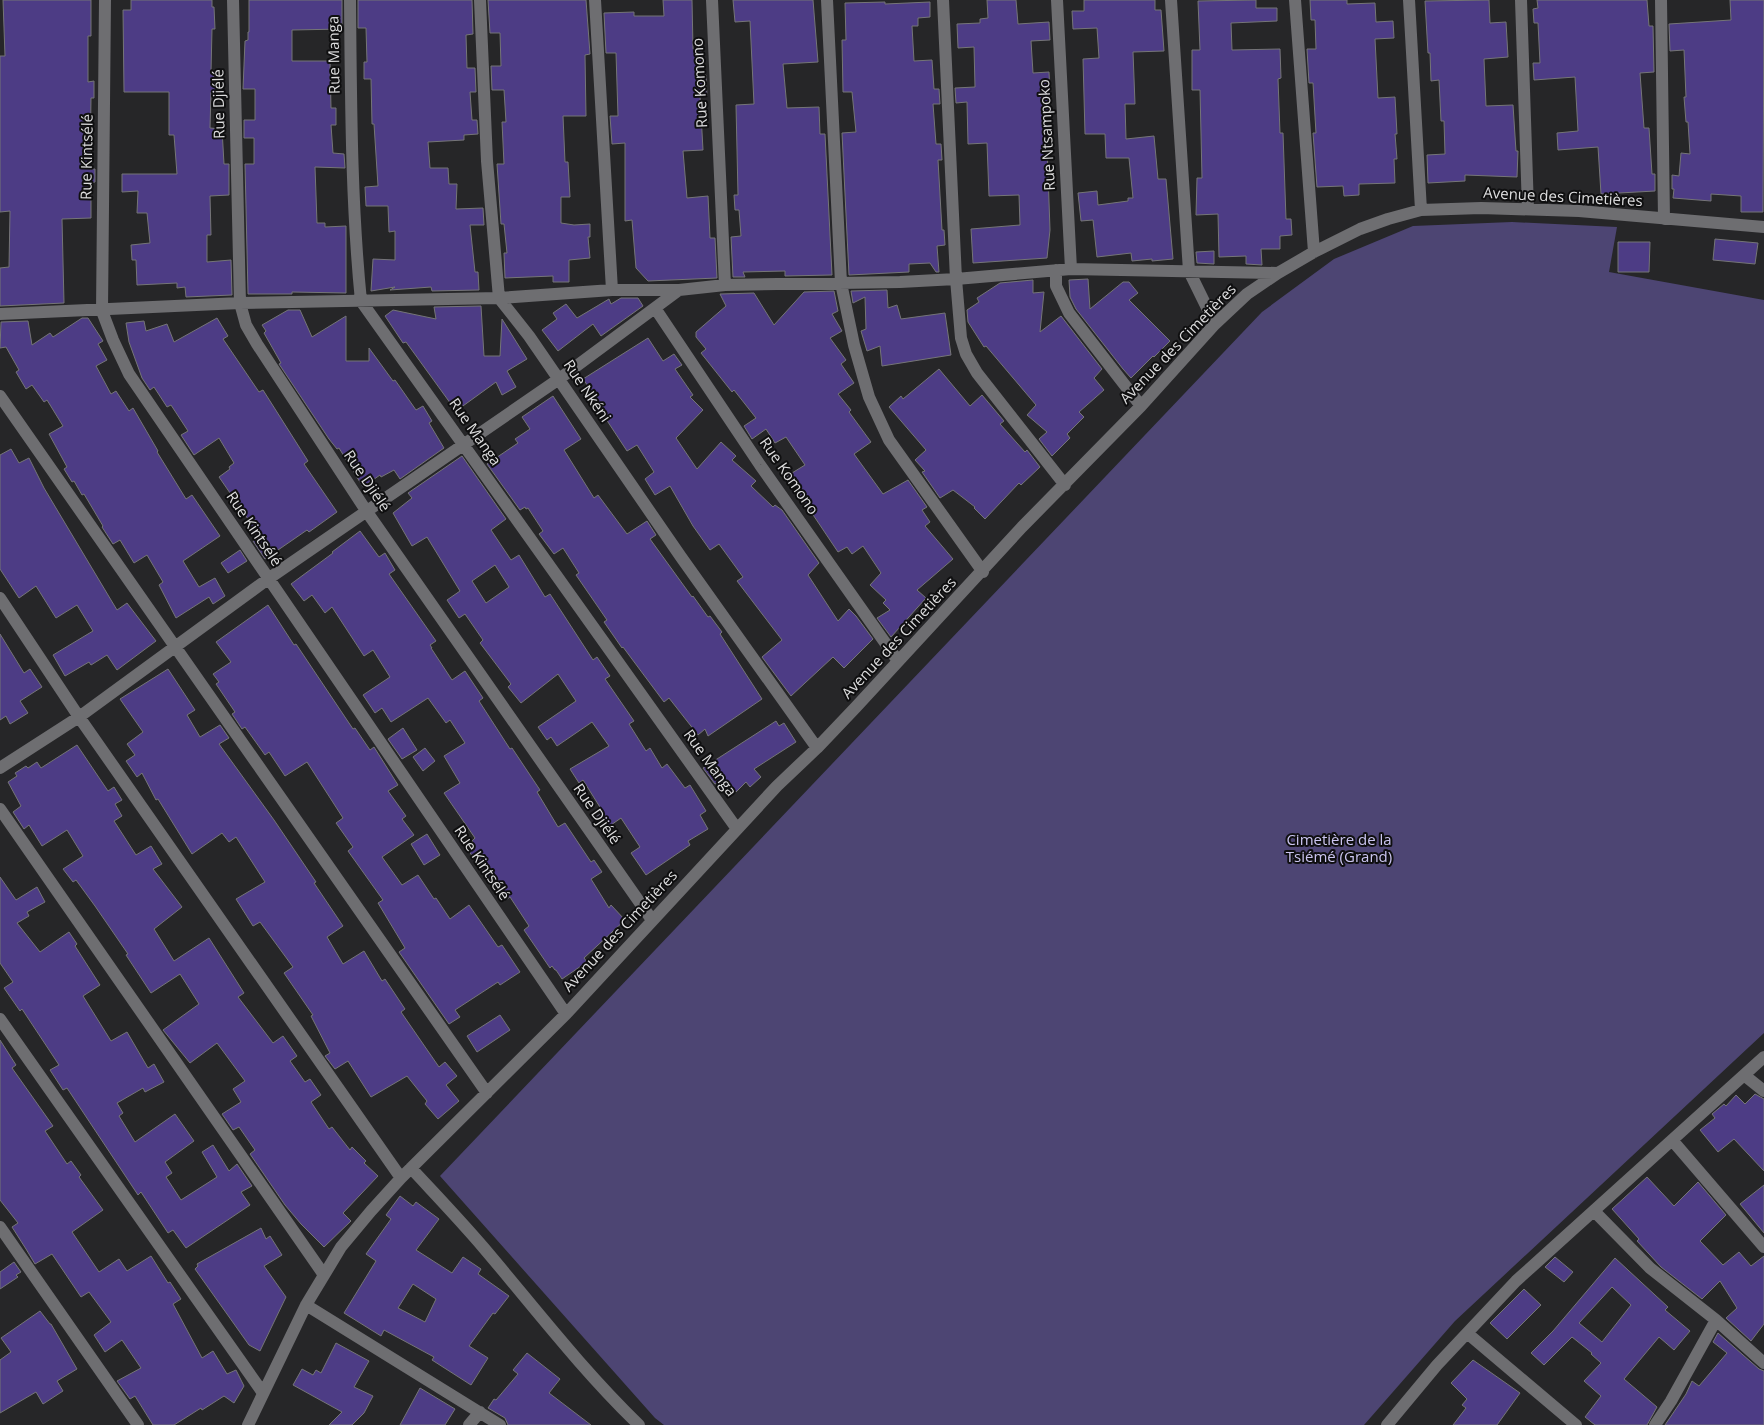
<svg xmlns="http://www.w3.org/2000/svg" width="1764" height="1425" font-family="'Open Sans',sans-serif">
<style>
.green{fill:#4d4573}
.building{fill:#4d3c85;stroke:#757577;fill-rule:evenodd}
.lines{fill:none;stroke-linecap:round;stroke-linejoin:round}
.minor{stroke:#6e6e71;stroke-width:12}
.labels{text-anchor:middle;stroke-width:4;stroke-linejoin:round;paint-order:stroke}
.street-label{font-size:15px;fill:#ddddde;stroke:#0f0f10}
.park-label{font-size:15px;fill:#cbc5f0;stroke:#0f0f10}
</style>
<rect width="100%" height="100%" fill="#262628"/>
<path class="green" d="M1512,222L1617,227L1609,272L1764,300V1033L1455,1321L1364,1425H664L655,1418L440,1176L1262,312L1334,259L1413,226Z"/>
<path class="building" d="M3,0H91V36H88V82L94,81V98H91L90,169H95V182L91,183V218L62,219L64,303L0,306V268L9,267L10,211L0,212V56H5Z
M131,0H212V7H214L215,29H212L211,72H214V78L221,77L222,92H211L210,128L222,129L224,164H229V195L210,196L211,235H207V262L231,260L232,295L186,297L185,287L177,288V283L137,285L136,260H132L131,245L150,243L147,213H137L138,191L122,192V174H177L174,135H169V92H124L123,10H131Z
M249,0H342V29L292,30V61H330L331,108H336V125H331L333,153L344,154L345,168L315,167L317,223H325V227L346,226V293L292,292V294H248L245,164H254V138H244V120H255V89H243L245,41L248,40V32H249Z
M358,0H472L473,34L466,35L467,68H475L476,92H470L472,120H477L478,134L464,135V140L428,142L430,168H448L449,184H457L456,209L483,208L484,225H470L475,272H478L479,290L432,291L431,287L390,290L395,287L371,291L373,259L395,260V231L389,232L388,206H366L365,187L378,186L374,124H372L371,79H364V62H367L366,28H358Z
M488,0H586L590,54L585,55L586,116H563L565,162H568L570,197H561V223L574,225L590,224V237H588L590,258L569,260V282H553V276L505,278L504,253H507L504,224H501L497,164H504L502,122H506L504,90H492L491,66H501L500,33H490Z
M663,0H692L693,49L701,48L702,75H706L707,96H700L703,150L683,151L687,198L708,196L710,238H715L717,278L648,281L636,268L632,220L625,221V143L612,144L610,116H618L616,53H606L604,13L634,12V16H664Z
M733,0H813L818,62L783,64L787,108L819,107L820,134H825L832,275L785,276V271L743,272L745,277H733L731,237L741,236L739,210H735L734,195H738L736,105L754,104L750,21L735,22Z
M987,0H1016L1018,24L1049,22L1050,40L1031,41L1033,73L1049,72L1050,92H1048L1049,134V145H1047L1050,230L1047,258L973,263L971,229L1020,225L1019,195L989,196L987,143L968,144L967,102L956,103L955,88L975,87L974,47L958,48L957,24L980,23V19L988,18Z
M1084,0H1155V10H1161L1164,51L1133,52L1135,104H1125L1126,139L1154,136L1158,179H1166L1173,259L1152,261V259L1132,261L1131,253L1097,257L1093,220L1081,221L1078,193L1097,191L1098,205L1128,201V198H1133L1129,158H1106L1105,134H1085L1083,59L1099,58L1097,28L1073,29L1072,11H1084Z
M1256,0V8H1277V21L1231,23L1232,50L1280,49L1281,78L1278,79L1280,133H1283L1286,219H1291L1292,235L1280,236V249H1261L1262,265L1246,264V256L1219,257L1218,214L1196,215L1197,178H1202L1200,90H1192V50H1200L1198,1Z
M1310,0H1347V4L1375,3L1376,22L1393,21L1394,38L1375,39L1378,98L1395,97L1397,134H1395L1397,159H1394L1395,183L1359,184V195L1344,196L1343,186L1317,187L1313,133H1316L1313,83H1309L1307,49H1316L1315,20H1311Z
M1489,0L1490,23L1506,22L1508,57L1484,59L1486,106L1513,105L1516,151H1518L1517,177L1465,175V181L1428,183L1427,155L1445,154L1444,121H1441L1439,80L1431,81L1430,53H1428L1425,1Z
M1537,0H1647L1649,26H1653L1654,72L1640,73L1644,128H1649L1652,174H1655V191L1601,194L1598,147L1558,150L1557,133L1578,131L1575,77L1534,80L1533,63H1540L1538,23H1534L1533,9L1538,8Z
M1730,0H1764L1763,212H1741V196L1711,194V201L1673,198L1674,189H1672V175L1679,176L1681,153L1690,154L1688,122H1686L1684,97H1686L1684,50L1670,51L1669,24L1731,20Z
M885,2V4L930,2V17L918,18V26H912L914,61L932,60L934,89H939L940,104H933L936,144H941L942,160H938L942,230H944L945,245L937,246L939,272H936L930,263L909,264V272L849,275L842,133L856,132L852,92H843L842,40H846L845,3Z
M1715,239L1758,243L1755,264L1713,260Z
M1618,242H1650L1649,272H1618Z
M1214,251V264L1197,263L1196,252Z
M1088,279L1090,309L1123,282H1129L1138,293L1129,300L1170,341L1154,357L1153,356L1131,378L1123,369L1076,309L1070,297L1069,280Z
M1033,280V293L1044,292L1040,332L1061,316L1102,369L1094,378L1104,390L1079,412L1084,417L1067,434L1070,438L1052,456L1039,439L1047,432L1027,415L1036,405L986,346L984,347L968,322L967,310L979,302L977,298L1000,283Z
M887,290L888,308L897,305L901,319L945,313L951,355L882,366L880,346L867,351L861,331L866,329L865,297L853,303L851,291Z
M834,291L838,311L832,314L842,331L830,338L846,360L841,364L854,383L838,394L851,410L849,412L871,442L854,454L883,494L908,480L927,507L922,510L930,522L925,526L953,559L917,590L926,598L891,637L877,618L890,610L883,603L886,600L870,585L881,573L863,546L852,554L847,547L838,552L787,476L805,465L786,437L775,443L766,429L752,439L744,426L756,418L734,390L732,392L701,353L706,349L696,337V332L726,306L720,294L754,293L774,325L804,292Z
M621,298H638L643,306L601,336L593,324L558,351L542,330L557,319L553,313L566,304L577,318L609,299L611,304Z
M481,306L484,356H500L502,319L527,359L507,371L516,387L502,395L496,382L456,411L406,342L403,343L385,316L393,310L436,319L434,307Z
M288,310H300L312,337L346,316V361H369V348L393,381L395,380L416,410L423,406L432,421L429,423L444,448L400,479L394,470L381,477L380,475L363,487L339,448L337,449L329,439L279,364L281,363L264,333L266,331L262,325Z
M82,318H88L103,341L98,344L107,360L96,366L111,394L116,391L129,411L133,408L158,451L157,452L186,499L192,495L220,536L183,561L199,587L215,578L225,596L213,604L209,597L176,618L159,585L163,582L147,555L134,563L120,540L113,544L102,527L103,526L84,494L82,495L74,481L72,482L64,469L67,467L49,434L63,426L47,400L44,402L32,385L26,389L16,372L19,370L6,347L0,348L1,322L28,321L32,345L50,333L53,337Z
M217,318L228,336L223,339L259,392L263,390L308,461L304,464L337,512L309,532L307,530L265,559L253,541L258,538L248,523L250,522L219,477L230,469L229,467L234,463L219,438L194,455L181,435L188,431L171,405L167,407L154,387L150,390L142,378L129,342L126,323L144,321L146,331L167,324L174,342Z
M648,338L663,361L674,354L682,365L675,369L693,395L690,397L703,410L676,438L697,469L721,442L736,456L732,460L756,481L751,486L773,507L775,505L782,510L819,563L808,575L838,621L849,609L856,616L873,639L844,668L833,657L791,696L762,657L782,640L737,581L743,577L719,544L710,550L693,526L670,486L655,495L645,479L654,472L637,445L627,451L604,416L605,415L588,390L590,389L583,379Z
M939,369L970,406L982,395L1004,421L1000,424L1025,452L1027,450L1040,467L1021,485L1019,483L985,519L974,508L975,507L953,490L940,498L922,472L925,471L915,460L926,450L889,407L901,396L903,399Z
M553,396L581,439L564,450L594,498L598,495L627,534L647,521L656,535L650,539L692,597L693,596L708,617L710,616L722,632L720,634L762,699L708,736L705,729L698,735L669,698L664,702L623,647L622,648L604,622L607,620L576,575L579,573L563,548L554,554L539,534L543,531L528,508L526,509L525,507L520,510L487,464L518,443L515,439L530,429L522,417Z
M11,449L19,463L29,458L44,488L117,610L127,603L156,641L117,670L107,655L91,665L89,662L65,676L53,655L93,631L77,605L56,618L36,586L19,598L0,569V455Z
M462,456L506,519L491,530L511,560L519,555L545,597L550,594L593,660L597,657L610,676L605,679L634,721L629,724L646,751L650,748L662,768L667,764L685,788L690,785L706,811L700,815L708,829L688,841L690,845L646,875L631,853L640,847L621,818L608,827H603L596,817L603,812L583,780L579,783L570,769L609,746L592,722L557,746L551,737L547,740L538,727L576,701L558,674L521,703L508,687L511,684L480,643L483,640L465,614L459,618L447,600L460,591L427,537L412,546L393,513L412,498L408,493ZM495,565L509,587L486,603L472,581Z
M360,531L379,557L385,553L395,570L389,574L436,641L430,645L432,648H431L452,680L465,671L483,698L479,701L510,749L512,748L540,790L537,792L558,827L565,823L591,862L594,860L602,872L591,879L609,908L611,905L625,920L584,958L587,962L562,979L556,970H555L552,966L550,968L524,930L529,926L510,897L507,899L496,883L493,885L468,850L475,846L472,841L475,838L444,793L460,783L444,756L465,743L450,720L446,723L428,698L391,722L382,708L375,713L363,695L390,677L373,650L364,656L332,607L325,613L312,595L304,601L291,584L333,553L332,552Z
M240,550L247,561L228,573L221,563Z
M268,605L294,645L296,644L353,729L355,728L370,750L374,747L398,785L388,791L406,816L402,819L414,835L382,857L402,885L418,875L434,899L436,898L450,919L469,905L498,947L502,945L520,972L500,985L498,982L455,1010L460,1017L449,1024L399,952L405,948L378,903L383,900L348,851L353,847L336,823L343,818L307,762L285,776L269,752L265,755L245,727L242,729L232,714L235,712L216,684L219,682L213,674L231,662L216,642Z
M0,634L24,673L30,669L42,687L20,701L28,713L10,724L6,716L0,720Z
M168,669L195,710L187,715L200,737L220,725L229,738L219,744L274,820L316,882L314,883L343,926L327,937L343,964L364,951L382,981L385,979L405,1009L401,1012L439,1067L445,1062L457,1076L446,1085L459,1101L438,1119L425,1104L427,1101L407,1076L371,1097L348,1061L335,1069L325,1056L330,1053L311,1016L313,1015L284,973L293,967L260,922L253,926L236,899L265,882L236,837L229,842L222,833L192,854L158,799L156,800L142,773L137,777L126,761L135,755L127,744L143,732L120,699Z
M776,721L779,726L784,723L796,742L754,769L761,777L750,787L746,782L736,792L724,780L715,784L703,768Z
M403,728L417,750L402,759L388,739Z
M77,745L108,791L114,787L122,800L115,804L122,816L114,821L136,855L151,846L162,864L153,869L182,907L154,929L174,961L209,938L244,993L238,997L273,1043L283,1036L297,1056L290,1061L305,1082L310,1079L321,1095L311,1102L329,1129L332,1127L350,1150L352,1147L366,1161L364,1163L378,1176L343,1213L351,1221L324,1247L301,1224L285,1205L250,1154L255,1150L239,1127L233,1130L222,1114L241,1102L233,1089L245,1081L217,1043L190,1063L163,1030L199,1004L180,974L151,993L126,955L128,954L95,906L76,880L73,882L63,869L83,856L67,830L42,846L29,825L24,829L13,812L21,806L8,782L17,776L15,773L26,766L28,768L37,762L41,768Z
M425,748L435,761L423,771L413,757Z
M427,834L440,855L424,865L411,844Z
M0,877L16,900L37,887L45,902L27,912L29,916L17,923L40,952L69,932L77,944L75,946L100,985L83,996L111,1041L127,1032L148,1068L154,1064L164,1082L145,1092L143,1088L117,1103L123,1113L119,1116L135,1142L175,1114L194,1141L165,1162L172,1173L166,1177L181,1200L217,1177L202,1152L213,1145L229,1171L237,1164L252,1186L241,1192L250,1205L186,1248L173,1230L168,1233L141,1192L138,1195L67,1088L63,1090L50,1070L59,1065L22,1009L20,1011L4,988L13,982L0,963Z
M500,1015L510,1030L477,1052L467,1036Z
M0,1040L16,1065L12,1068L53,1126L45,1131L67,1164L71,1161L81,1175L79,1177L103,1210L72,1232L99,1272L119,1259L127,1271L151,1256L168,1283L170,1282L181,1299L173,1304L202,1358L213,1351L227,1374L236,1370L244,1386L234,1403L224,1396L202,1410L201,1408L174,1425H153L135,1396L130,1399L117,1381L141,1368L122,1340L105,1352L94,1335L111,1322L89,1292L81,1297L52,1254L35,1264L26,1249L12,1227L18,1223L0,1200Z
M1755,1094L1764,1099V1171L1734,1139L1718,1152L1700,1130L1715,1118L1712,1114L1724,1104L1726,1106L1736,1095L1745,1104Z
M1647,1177L1674,1206L1698,1182L1726,1215L1700,1241L1723,1265L1739,1252L1751,1266L1764,1256V1324L1751,1341L1726,1318L1737,1308L1720,1281L1702,1299L1661,1267L1637,1241L1639,1239L1612,1209Z
M1764,1185V1233L1740,1204Z
M400,1196L413,1206L416,1202L439,1219L416,1250L452,1273L463,1257L481,1269L478,1274L509,1296L495,1314L493,1313L469,1346L488,1358L471,1385L432,1360L434,1357L384,1330L381,1336L344,1313L376,1261L366,1254L391,1219L386,1215ZM413,1284L436,1299L425,1322L398,1308Z
M261,1228L266,1239L270,1236L282,1255L264,1266L286,1297L260,1351L249,1345L195,1269L198,1266L197,1264Z
M1555,1257L1573,1272L1564,1282L1545,1267Z
M1615,1258L1668,1307L1665,1310L1690,1331L1674,1350L1659,1337L1624,1379L1657,1407L1647,1425H1595L1585,1417L1601,1396L1584,1381L1601,1363L1591,1354L1592,1353L1572,1337L1544,1365L1531,1353L1553,1331ZM1612,1287L1631,1305L1602,1342L1579,1323Z
M14,1262L21,1272L16,1275L18,1277L0,1289V1272Z
M1524,1289L1541,1305L1507,1339L1490,1323Z
M40,1311L50,1324H51L77,1369L57,1381L63,1391L43,1404L36,1392L0,1413V1360L11,1352L1,1338Z
M1718,1333L1759,1369L1764,1371V1425H1665L1686,1394L1692,1381L1699,1386L1727,1353L1713,1342Z
M336,1343L369,1361L354,1387L373,1396L364,1413L352,1425H329L342,1412L293,1385L302,1369L313,1375L316,1370L321,1373Z
M527,1353L560,1379L549,1393L591,1425H508L505,1418L488,1408L494,1399L496,1400L518,1374L513,1370Z
M1473,1360L1520,1393L1497,1425H1453L1466,1408L1462,1405L1467,1399L1451,1383Z
M420,1388L455,1409L445,1425H400Z"/>
<g class="lines">
<path class="minor" d="M105,0L102,311L113,340L129,374L566,1014
M233,0L240,303L246,325L257,344L367,512L652,920
M350,0C351,100 351,201 361,301L737,829
M480,0L487,161L499,298L529,336L681,557L817,748
M595,0L612,290
M712,0L725,285
M827,0L841,283L854,345L869,397L889,440L983,572
M943,0L956,279L961,338L966,354L977,373L1065,485
M1057,0L1071,269
M1171,0L1189,271L1215,324
M1295,0L1314,252
M1409,0L1421,210
M1521,0L1528,209
M1661,0L1664,219
M1056,270V286L1069,313L1141,406
M655,308L760,465L898,661
M0,314L240,303L499,298L612,290H679L725,285L900,282L956,279L1071,269L1278,273
M0,396L487,1093
M0,598L79,717L401,1178
M0,768L79,717L268,579L559,379L679,290
M0,809L324,1275
M0,1019L263,1393
M1744,1075L1764,1091
M1672,1140L1764,1247
M411,1168C435,1194 460,1220 483,1247C534,1307 582,1370 639,1425
M1594,1211L1650,1268L1716,1320L1764,1363
M0,1227L138,1425
M306,1305L500,1425
M1467,1333L1576,1425
M248,1425L306,1305L341,1247L371,1211L401,1178L566,1014L777,786L817,748L856,707L1022,527L1141,406L1215,324L1247,294L1278,273L1314,252L1360,229L1388,219L1421,210L1481,208L1579,211L1764,227
M469,1425L480,1412
M1387,1425L1437,1365L1516,1281L1764,1057
M1655,1425L1671,1401L1716,1320"/>
</g>
<g class="labels">
<g class="street-label">
<text transform="translate(334 55) rotate(-91)" y="5">Rue Manga</text>
<text transform="translate(700 83) rotate(-93)" y="5">Rue Komono</text>
<text transform="translate(219 104) rotate(-91)" y="5">Rue Djiélé</text>
<text transform="translate(1047 135) rotate(-93)" y="5">Rue Ntsampoko</text>
<text transform="translate(87 157) rotate(-89)" y="5">Rue Kintsélé</text>
<text transform="translate(1563 197) rotate(3)" y="5">Avenue des Cimetières</text>
<text transform="translate(1178 344) rotate(-46)" y="5">Avenue des Cimetières</text>
<text transform="translate(587 391) rotate(56)" y="5">Rue Nkéni</text>
<text transform="translate(475 432) rotate(55)" y="5">Rue Manga</text>
<text transform="translate(789 476) rotate(55)" y="5">Rue Komono</text>
<text transform="translate(367 481) rotate(56)" y="5">Rue Djiélé</text>
<text transform="translate(254 529) rotate(56)" y="5">Rue Kintsélé</text>
<text transform="translate(899 638) rotate(-47)" y="5">Avenue des Cimetières</text>
<text transform="translate(710 763) rotate(54)" y="5">Rue Manga</text>
<text transform="translate(597 814) rotate(55)" y="5">Rue Djiélé</text>
<text transform="translate(482 863) rotate(56)" y="5">Rue Kintsélé</text>
<text transform="translate(620 931) rotate(-47)" y="5">Avenue des Cimetières</text>
</g>
<g class="park-label">
<text x="1339" y="845">Cimetière de la<tspan x="1339" dy="17">Tsiémé (Grand)</tspan></text>
</g>
</g>
</svg>
